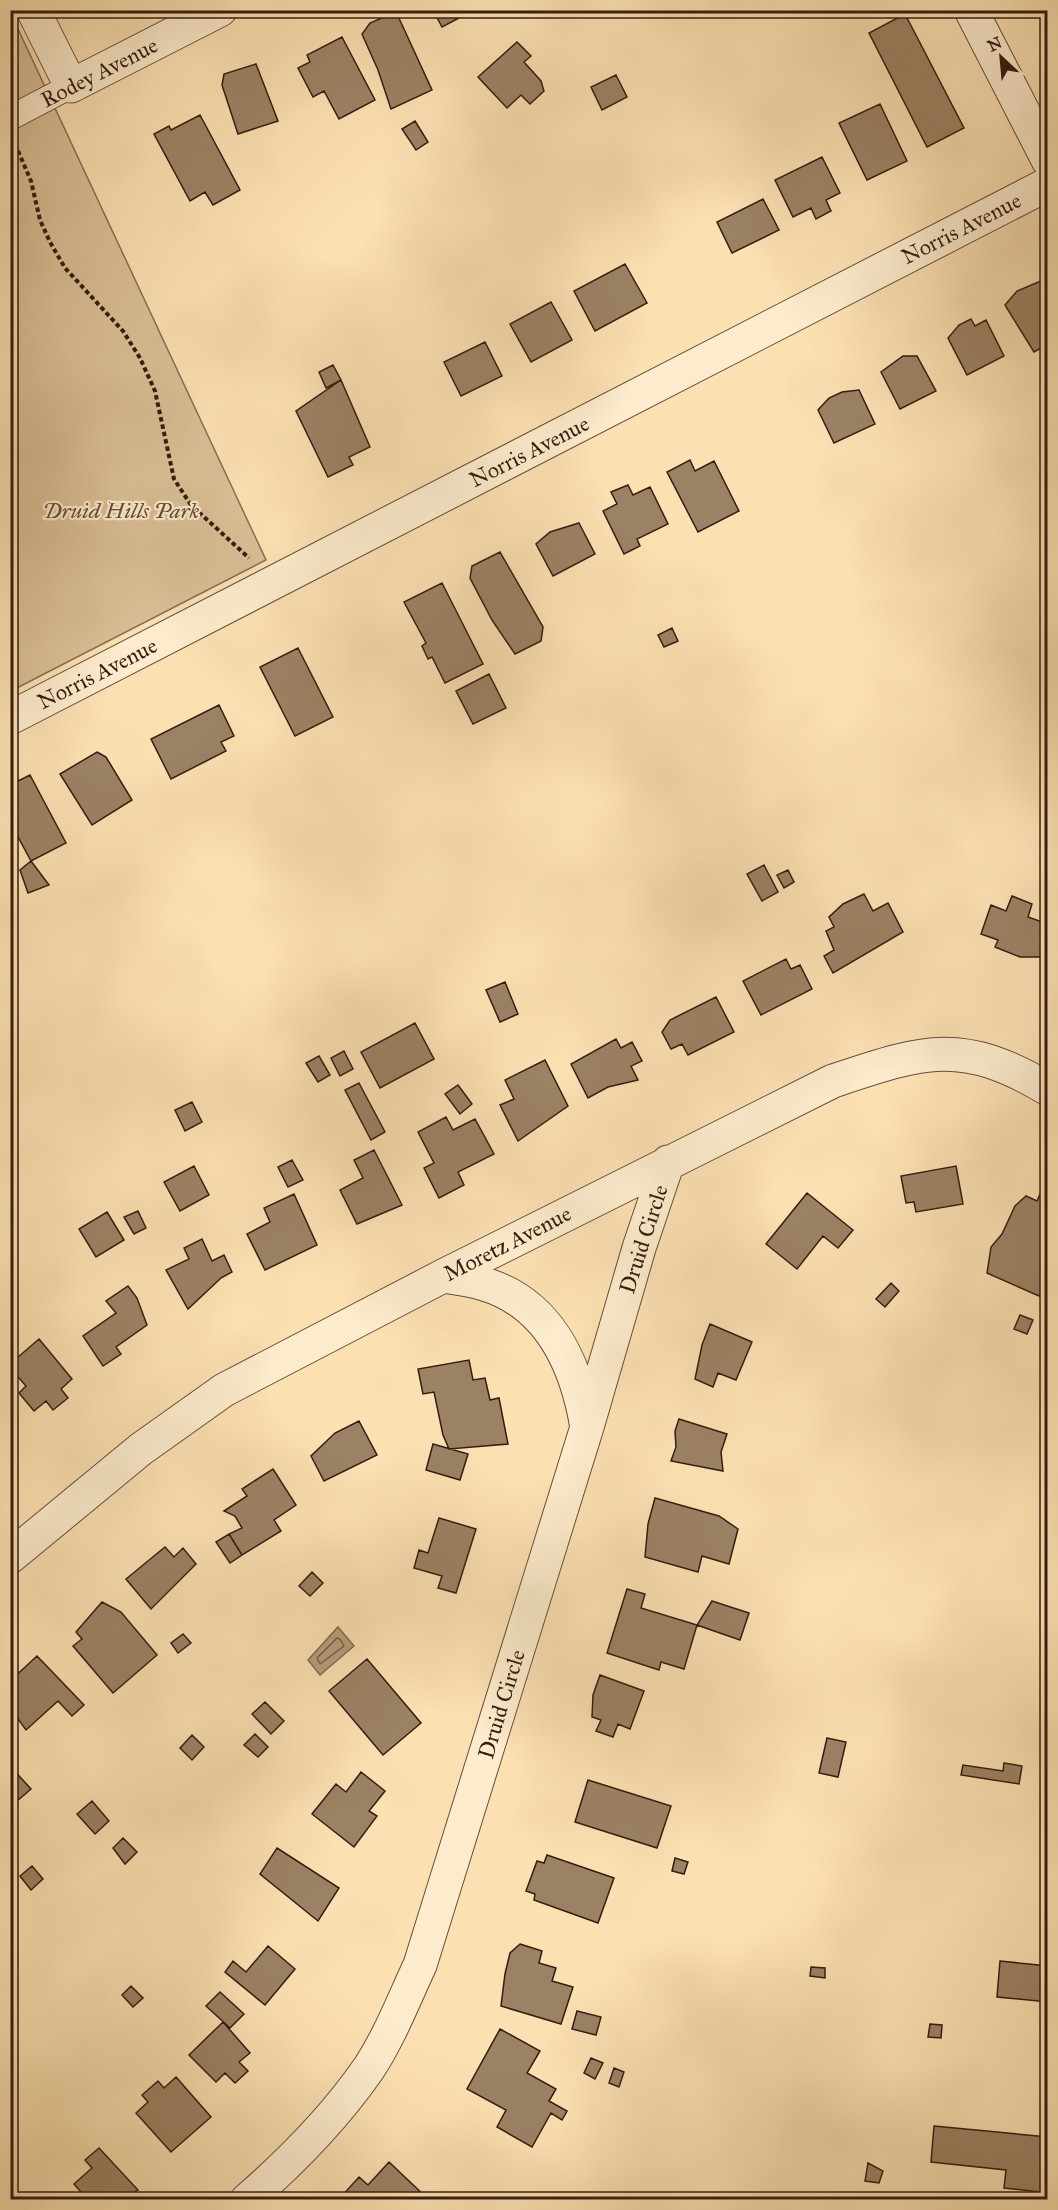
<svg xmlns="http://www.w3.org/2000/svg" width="1058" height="2210" font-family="'IM FELL Great Primer',serif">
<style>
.green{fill:#d9bf96;stroke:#866e54;stroke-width:1.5}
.water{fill:#b79d7b;stroke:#836951;stroke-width:1.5}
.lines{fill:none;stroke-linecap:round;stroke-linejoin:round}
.shore{stroke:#765c46;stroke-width:1.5}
.building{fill:#9b8264;stroke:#341c11;stroke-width:1.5}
.pedestrian-casing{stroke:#664d39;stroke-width:26}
.minor-casing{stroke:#664d39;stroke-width:35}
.tertiary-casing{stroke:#664d39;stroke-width:35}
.path{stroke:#341c11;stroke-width:4;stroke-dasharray:4.5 3;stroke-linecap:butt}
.pedestrian{stroke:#fcebcc;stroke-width:24}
.minor{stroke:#fcebcc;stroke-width:33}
.tertiary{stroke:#fcebcc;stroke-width:33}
.labels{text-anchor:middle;stroke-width:4.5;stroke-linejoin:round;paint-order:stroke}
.street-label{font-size:22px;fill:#341c11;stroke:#fcebcc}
.park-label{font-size:22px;font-style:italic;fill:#664d39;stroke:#fcebcc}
</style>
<rect width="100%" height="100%" fill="#fbe0b1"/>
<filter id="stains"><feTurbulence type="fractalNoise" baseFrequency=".00333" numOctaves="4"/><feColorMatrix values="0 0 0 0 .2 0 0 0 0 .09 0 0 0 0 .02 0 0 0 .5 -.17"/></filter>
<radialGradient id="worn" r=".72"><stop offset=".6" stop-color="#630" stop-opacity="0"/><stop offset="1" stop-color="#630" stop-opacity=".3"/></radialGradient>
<path class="green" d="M11,14L266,560L11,691Z"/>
<path class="water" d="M338,1627L354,1646L320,1675L308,1660Z"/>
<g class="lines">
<path class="shore" d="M337,1638L340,1639L344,1646L320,1664L317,1658Z"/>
</g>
<path class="building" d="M433,10H474L442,27Z
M1043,10H1048V30L1038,13Z
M905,14L964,128L927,147L869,33Z
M398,16L432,90L391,109L378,70L362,34L370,23L384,17Z
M342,37L375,100L339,119L324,91L313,97L298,68L310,62L307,55Z
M517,42L531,56L524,62L541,81L544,91L530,104L521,95L507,108L478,77Z
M256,64L278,121L238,134L222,85L224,74Z
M616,75L627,97L602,110L591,87Z
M880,104L907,161L867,180L839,123Z
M200,115L240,190L213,205L205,192L190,201L154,134L169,126L171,130Z
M415,121L428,142L416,150L402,129Z
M822,157L840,193L826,200L831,211L816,219L811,208L793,217L775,180Z
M763,199L779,230L732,253L717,222Z
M625,264L647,303L595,331L574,291Z
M1048,278V344L1034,352L1005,305L1017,291Z
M551,302L572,340L531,362L510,324Z
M971,319L975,326L986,320L1004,356L967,375L948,338L959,325Z
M485,342L502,376L461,396L444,362Z
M903,356H917L936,391L900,409L881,372Z
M333,365L341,380L326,388L319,372Z
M341,380L370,447L349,457L353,465L328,477L296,411Z
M859,390L875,424L834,443L818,410L829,398L842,392Z
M690,460L695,471L714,461L739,511L698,532L667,472Z
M628,485L633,495L650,487L668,524L637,539L640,546L624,554L603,511L617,504L611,492Z
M579,523L595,554L553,576L536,544L550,532Z
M500,552L543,627L541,641L515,654L492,620L470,578L472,566Z
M442,583L483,664L445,683L432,657L428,659L422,646L426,643L404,602Z
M672,628L678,641L664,647L658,635Z
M298,648L333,717L295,736L260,667Z
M489,674L506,708L473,724L456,691Z
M219,705L234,736L221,742L226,751L171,779L151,739Z
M97,752L106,757L132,800L92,825L60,774Z
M30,775L66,843L31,861L10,822V785Z
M31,861L49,885L28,893L20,870Z
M764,865L778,892L762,901L747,874Z
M788,870L794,882L784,888L777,875Z
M864,894L873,911L888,903L903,932L833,973L824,956L834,950L826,931L834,927L829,917L843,904Z
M1012,896L1032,904L1028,917L1048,924V957H1020L995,947L998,940L981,934L991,905L1006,911Z
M786,959L791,969L800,965L812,989L761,1015L743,981Z
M505,982L518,1014L500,1022L486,990Z
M716,997L734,1032L688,1055L682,1044L671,1049L662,1032L670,1020Z
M415,1023L434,1059L380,1088L361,1052Z
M616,1039L621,1048L632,1042L642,1061L631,1066L638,1080L608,1087L588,1098L571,1064Z
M344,1051L353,1069L340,1076L331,1058Z
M319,1056L330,1075L318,1082L306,1063Z
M545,1060L568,1106L518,1141L500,1105L514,1099L505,1080Z
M359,1083L385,1132L371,1140L345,1090Z
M458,1085L472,1104L460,1114L445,1094Z
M192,1102L202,1122L185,1131L175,1110Z
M446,1117L453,1130L475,1119L494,1154L458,1172L464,1185L439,1198L424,1168L434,1163L418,1132Z
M374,1150L402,1205L357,1224L340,1190L363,1178L354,1160Z
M292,1160L303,1180L288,1187L278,1167Z
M194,1166L209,1195L180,1211L164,1182Z
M956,1166L963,1204L916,1212L914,1202L906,1203L901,1176Z
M807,1193L853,1230L838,1248L823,1236L797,1269L766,1244Z
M294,1194L317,1245L265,1270L247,1234L270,1222L264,1208Z
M1040,1194L1048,1197V1277L1039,1296L987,1273L991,1247L1002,1234L1015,1206L1026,1196L1037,1201Z
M138,1211L146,1228L134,1234L124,1217Z
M107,1212L124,1240L96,1257L79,1229Z
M202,1239L212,1261L224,1255L232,1272L221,1278L188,1309L166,1270L189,1259L184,1248Z
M891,1283L899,1291L885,1307L876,1299Z
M128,1286L137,1298L147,1325L116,1347L121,1354L103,1366L83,1336L116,1313L106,1301Z
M1020,1315L1033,1320L1027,1334L1014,1329Z
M710,1324L752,1342L736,1380L718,1373L713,1387L695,1379L702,1345Z
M39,1339L72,1379L61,1389L68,1398L53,1410L46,1401L34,1411L19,1393L26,1386L10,1368V1364Z
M469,1360L473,1380L485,1378L490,1400L499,1398L508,1444L449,1449L443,1435L434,1392L423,1394L418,1369Z
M679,1419L727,1434L721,1452L723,1471L671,1461L676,1447L675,1431Z
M359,1421L377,1455L324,1481L311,1456L335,1433Z
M433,1444L468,1454L460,1480L426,1470Z
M273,1469L296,1505L274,1520L281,1531L242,1555L229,1534L242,1528L235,1516L224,1511L247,1496L242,1489Z
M655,1498L719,1516L738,1529L729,1564L702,1556L698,1572L645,1557L648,1524Z
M439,1518L476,1529L456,1593L438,1588L442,1576L414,1568L419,1550L428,1553Z
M229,1534L242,1555L230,1563L216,1542Z
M165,1547L174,1557L183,1548L196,1564L151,1609L126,1579Z
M312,1572L323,1583L310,1596L299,1586Z
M627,1589L645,1594L641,1608L697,1625L684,1669L661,1662L659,1670L607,1653Z
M712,1601L749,1613L740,1640L697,1625Z
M102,1602L121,1612L157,1655L113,1693L73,1646L82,1639L76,1632Z
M183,1634L191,1643L178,1653L171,1643Z
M37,1656L84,1705L72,1716L58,1701L26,1730L10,1708V1681Z
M367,1659L421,1723L383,1755L329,1691Z
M600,1675L644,1691L630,1729L618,1724L613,1737L596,1731L601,1720L592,1717L593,1695Z
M265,1702L284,1721L271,1734L252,1714Z
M255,1734L268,1747L258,1757L244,1745Z
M192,1735L204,1747L192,1760L180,1748Z
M827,1738L846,1742L838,1777L819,1773Z
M1004,1763L1022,1766L1019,1784L961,1775L963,1765L1003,1771Z
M10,1766L31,1789L10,1807Z
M361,1772L385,1791L369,1811L377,1816L354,1847L312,1814L336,1784L346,1792Z
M588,1780L671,1806L657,1848L575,1822Z
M92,1801L109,1821L95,1834L77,1814Z
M123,1838L137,1852L125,1864L113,1848Z
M277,1848L339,1888L318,1921L260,1874Z
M547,1855L614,1878L598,1923L534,1900L535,1894L526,1891L537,1861L544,1863Z
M675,1858L688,1862L684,1874L672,1871Z
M32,1866L43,1879L31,1890L20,1876Z
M520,1944L542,1951L539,1963L556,1968L552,1981L573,1987L561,2024L501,2006L505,1974L510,1953Z
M268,1946L295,1969L265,2005L225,1972L233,1961L246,1972Z
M1000,1961L1048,1966V2002L997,1997Z
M811,1967L825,1968V1978L810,1976Z
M131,1986L143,1998L133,2007L122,1995Z
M220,1992L244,2014L230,2028L206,2006Z
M577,2011L601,2017L596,2035L572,2029Z
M223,2022L250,2053L239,2062L248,2071L235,2083L225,2073L216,2082L189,2055Z
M930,2024L942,2025L941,2038L928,2037Z
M500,2029L540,2051L527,2073L556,2089L549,2101L567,2111L562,2120L551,2113L532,2147L497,2127L506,2110L467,2089Z
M591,2058L603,2063L595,2079L584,2073Z
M614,2068L624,2072L619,2087L609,2083Z
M176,2077L211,2117L171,2152L136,2113L148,2102L142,2095L158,2081L164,2088Z
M934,2126L1048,2137V2193L1004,2188L1006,2170L931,2162Z
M99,2148L138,2190L119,2200H88L74,2184L92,2168L85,2160Z
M389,2162L429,2200L340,2198L359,2177L368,2185Z
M868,2163L883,2171L879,2183L865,2181Z"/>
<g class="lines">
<defs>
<path id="pedestrian" d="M10,118L71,86"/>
<path id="minor" d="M33,10L71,86L220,10
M971,10L1048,160
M443,1276C457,1278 471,1280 484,1284C548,1303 575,1362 586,1422
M10,1557L141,1449L224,1390L443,1276L833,1081C923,1051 961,1037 1048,1089
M247,2200C292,2161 335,2117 369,2068C390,2036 404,1999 420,1965L587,1427L639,1248L668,1162"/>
<path id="tertiary" d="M10,718L1048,184"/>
</defs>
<use href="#pedestrian" class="pedestrian-casing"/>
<use href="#minor" class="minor-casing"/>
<use href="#tertiary" class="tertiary-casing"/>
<path class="path" d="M15,144L31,181L40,220L50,242L65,268L123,331L140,358L155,391L174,479L191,505L249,558"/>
<use href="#pedestrian" class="pedestrian"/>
<use href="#minor" class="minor"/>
<use href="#tertiary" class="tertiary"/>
</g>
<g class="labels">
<g class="street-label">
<text transform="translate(99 72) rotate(-27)" y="8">Rodey Avenue</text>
<text transform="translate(961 228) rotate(-27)" y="8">Norris Avenue</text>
<text transform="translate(529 451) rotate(-27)" y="8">Norris Avenue</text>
<text transform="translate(97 673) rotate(-27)" y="8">Norris Avenue</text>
<text transform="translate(643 1239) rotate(-72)" y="8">Druid Circle</text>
<text transform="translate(507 1243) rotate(-27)" y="8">Moretz Avenue</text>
<text transform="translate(501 1704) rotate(-73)" y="8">Druid Circle</text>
</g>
<g class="park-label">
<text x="121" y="518">Druid Hills Park</text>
</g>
</g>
<rect width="1058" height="2210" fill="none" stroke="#fbe0b1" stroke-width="36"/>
<rect x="12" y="12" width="1034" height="2186" fill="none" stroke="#341c11" stroke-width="3"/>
<rect x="18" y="18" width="1022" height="2174" fill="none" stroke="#341c11" stroke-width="1.5"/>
<g transform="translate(1001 57) rotate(334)" stroke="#fcebcc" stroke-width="4.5" paint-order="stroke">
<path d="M0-4.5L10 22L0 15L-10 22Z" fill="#341c11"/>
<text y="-9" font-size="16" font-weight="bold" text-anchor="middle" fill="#341c11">N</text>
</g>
<rect width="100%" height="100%" filter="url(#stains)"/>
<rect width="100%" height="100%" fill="url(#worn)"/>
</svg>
